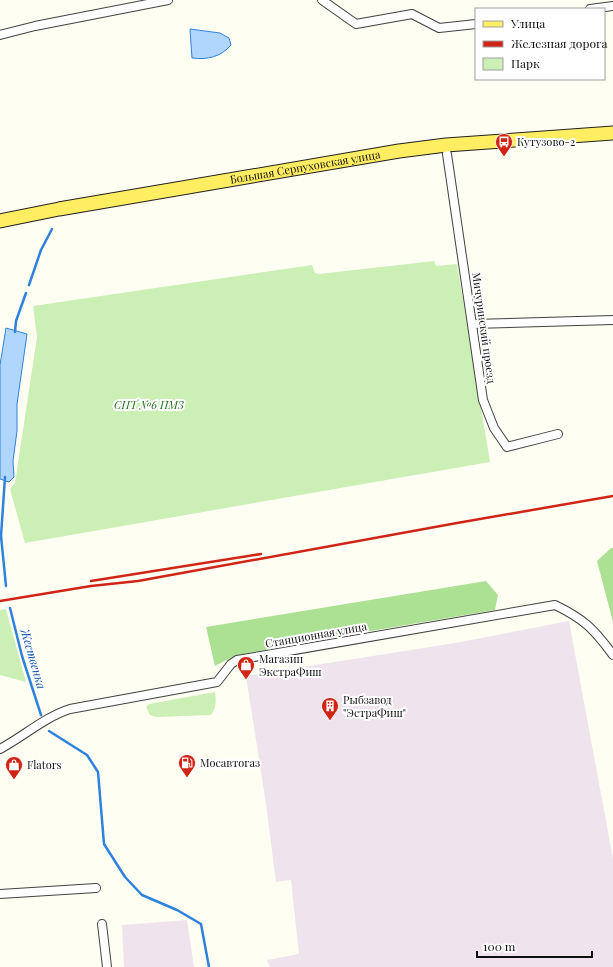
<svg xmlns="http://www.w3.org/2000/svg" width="613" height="967" font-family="'Playfair Display',serif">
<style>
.industrial{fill:#efe3ee}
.green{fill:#ccefb6}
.forest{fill:#ace193}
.water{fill:#b0d6fd;stroke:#2e81dc}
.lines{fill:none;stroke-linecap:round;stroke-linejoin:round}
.stream{stroke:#2e81dc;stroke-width:2.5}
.street-casing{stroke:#424242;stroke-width:10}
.primary-casing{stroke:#202020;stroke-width:15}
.street{stroke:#fff;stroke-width:8}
.primary{stroke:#ffed62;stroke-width:13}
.rail{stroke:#d02516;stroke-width:2.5}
.labels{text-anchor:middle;stroke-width:4;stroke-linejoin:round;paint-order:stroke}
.poi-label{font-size:11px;fill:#0f0f0f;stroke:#fff;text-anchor:start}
.street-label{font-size:11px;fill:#0f0f0f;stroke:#fff}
.park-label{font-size:11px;font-style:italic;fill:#1e6f17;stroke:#fff}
.water-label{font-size:12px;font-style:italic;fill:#0952b1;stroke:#fff}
</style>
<rect width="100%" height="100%" fill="#fffef2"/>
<path class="industrial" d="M569,621L613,859V967H270L267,960L299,954L291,880L276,882L266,804L246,676L455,643Z
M187,920L194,967H124L122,925Z"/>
<path class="green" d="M434,261L436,266L457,264L490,462L25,543L10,489L15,483L37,337L33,306L312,265L315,273L319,274Z
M6,609L26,682L0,675V610Z
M215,692C216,700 217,707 211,715L156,717L150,715L146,707L149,704Z"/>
<path class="forest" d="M611,548H613V622L597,561Z
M486,581L498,595L495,610L294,644L234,656L215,666L206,627Z"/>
<path class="water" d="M190,29L220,33L229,38L231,45C221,57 207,60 192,58Z
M6,328L27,334L17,404V431L13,461L14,477L9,482L0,479V365Z"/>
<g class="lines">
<path class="stream" d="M29,285L41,250L52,229
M15,332L16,321L26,293
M5,477L1,536L6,586
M10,608L22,656L41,715
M49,731L87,755L98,772L104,844L125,877L142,895L177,910L201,924L209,967"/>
<defs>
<path id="street" d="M322,0L356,24L412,14L439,28L476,24
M590,9L613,6
M0,35L35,26L168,0
M447,154L483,400L494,428L507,447L558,434
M473,324L613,320
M0,749C24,736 45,717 70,709L217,682L231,664L237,660L555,605C584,619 594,629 613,655
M0,894L96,888
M102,924L107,967"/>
<g id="primary">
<path id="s1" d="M0,221L59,209L399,151L446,145L613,133"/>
</g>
</defs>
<use href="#street" class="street-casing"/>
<use href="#primary" class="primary-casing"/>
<use href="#street" class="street"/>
<use href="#primary" class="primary"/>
<path class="rail" d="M91,581L261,554
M0,601L91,586L138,581L457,523L613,496"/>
</g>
<defs>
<symbol id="bus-pin" viewBox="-11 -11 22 30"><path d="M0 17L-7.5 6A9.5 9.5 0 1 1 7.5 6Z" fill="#d02516" stroke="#fff"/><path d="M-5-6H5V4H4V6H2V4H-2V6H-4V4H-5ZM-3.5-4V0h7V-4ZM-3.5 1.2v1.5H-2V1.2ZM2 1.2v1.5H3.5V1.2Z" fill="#fff"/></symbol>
<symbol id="shop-pin" viewBox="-11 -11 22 30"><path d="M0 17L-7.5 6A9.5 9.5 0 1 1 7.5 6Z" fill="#d02516" stroke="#fff"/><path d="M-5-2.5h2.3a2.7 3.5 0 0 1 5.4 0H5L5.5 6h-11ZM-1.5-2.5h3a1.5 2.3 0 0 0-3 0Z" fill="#fff"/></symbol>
<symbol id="building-pin" viewBox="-11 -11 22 30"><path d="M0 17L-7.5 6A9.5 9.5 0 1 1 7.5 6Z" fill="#d02516" stroke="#fff"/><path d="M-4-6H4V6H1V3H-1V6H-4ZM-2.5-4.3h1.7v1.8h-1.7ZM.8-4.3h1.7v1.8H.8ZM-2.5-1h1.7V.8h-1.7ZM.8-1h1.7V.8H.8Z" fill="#fff"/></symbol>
<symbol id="fuel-pin" viewBox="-11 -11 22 30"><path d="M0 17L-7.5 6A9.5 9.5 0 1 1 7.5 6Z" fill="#d02516" stroke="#fff"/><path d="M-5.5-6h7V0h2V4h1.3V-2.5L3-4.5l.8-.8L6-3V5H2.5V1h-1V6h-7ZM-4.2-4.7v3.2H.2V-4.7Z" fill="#fff"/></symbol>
</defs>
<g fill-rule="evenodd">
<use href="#bus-pin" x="494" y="132" width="20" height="27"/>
<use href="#shop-pin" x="236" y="655" width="20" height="27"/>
<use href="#building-pin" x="320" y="696" width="20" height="27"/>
<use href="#fuel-pin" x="177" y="753" width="20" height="27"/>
<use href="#shop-pin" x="4" y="755" width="20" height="27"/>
</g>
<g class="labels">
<g class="poi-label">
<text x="517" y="146">Кутузово-2</text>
<text x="259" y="663">Магазин<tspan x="259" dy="13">ЭкстраФиш</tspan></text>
<text x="343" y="704">Рыбзавод<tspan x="343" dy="13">"ЭстраФиш"</tspan></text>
<text x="200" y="767">Мосавтогаз</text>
<text x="27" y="769">Flators</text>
</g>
<g class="street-label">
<text dy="4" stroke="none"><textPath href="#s1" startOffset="310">Большая Серпуховская улица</textPath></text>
<text transform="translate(484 328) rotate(82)" y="4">Мичуринский проезд</text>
<text transform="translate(316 635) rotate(-10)" y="4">Станционная улица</text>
</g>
<g class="park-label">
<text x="149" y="409">СНТ №6 ПМЗ</text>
</g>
<g class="water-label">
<text transform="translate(33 659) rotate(74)" y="4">Жественка</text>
</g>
</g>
<rect x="475" y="8" width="130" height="72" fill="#ffffff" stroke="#9f9f9f"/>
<rect x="483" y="21" width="20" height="6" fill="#ffed62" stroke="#9f9f9f"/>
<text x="511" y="28" font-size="12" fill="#0f0f0f">Улица</text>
<rect x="483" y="41" width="20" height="6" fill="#d02516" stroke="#9f9f9f"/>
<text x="511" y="48" font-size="12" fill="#0f0f0f">Железная дорога</text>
<rect x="483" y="58" width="20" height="12" fill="#ccefb6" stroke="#9f9f9f"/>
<text x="511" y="68" font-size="12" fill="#0f0f0f">Парк</text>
<path d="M477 951v6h115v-6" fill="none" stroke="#0f0f0f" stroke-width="2"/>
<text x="483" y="951" font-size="12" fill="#0f0f0f" stroke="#ffffff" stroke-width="3" paint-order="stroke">100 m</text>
</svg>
